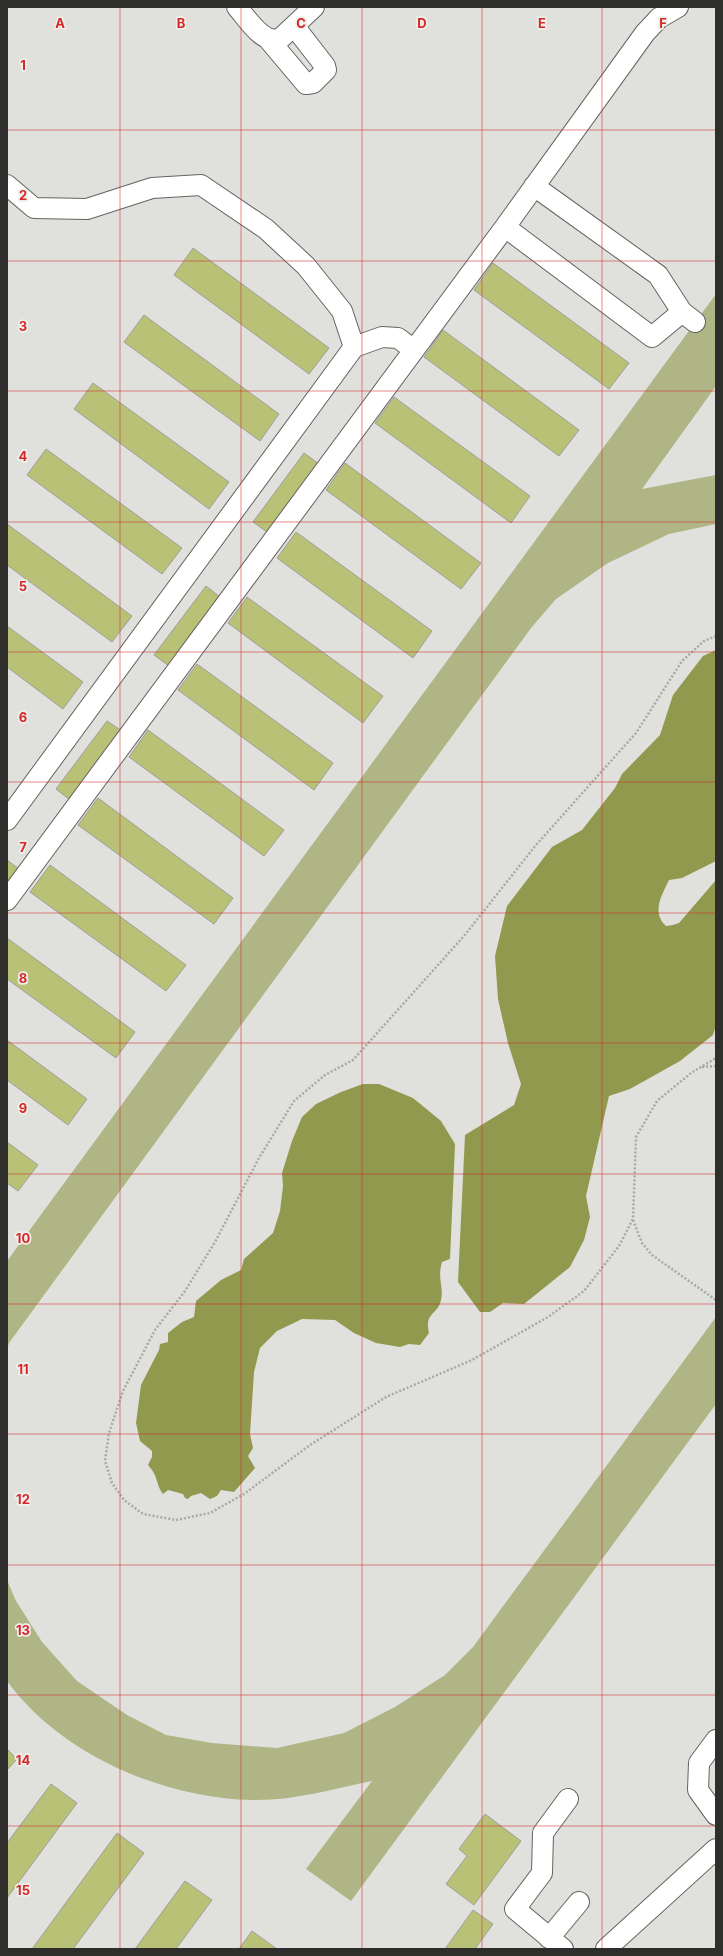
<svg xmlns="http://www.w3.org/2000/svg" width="723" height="1956" font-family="Inter,sans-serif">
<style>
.green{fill:#afb585}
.water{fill:#91994e}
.building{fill:#b8c175;stroke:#9e9f9b}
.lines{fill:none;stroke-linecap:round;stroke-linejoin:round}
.minor-casing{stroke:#636460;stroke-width:22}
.path{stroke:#a8a8a5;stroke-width:2.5;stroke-dasharray:2 2;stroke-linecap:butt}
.minor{stroke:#fff;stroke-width:20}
.grid{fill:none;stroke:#d62828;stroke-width:1;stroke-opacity:0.55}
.grid-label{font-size:13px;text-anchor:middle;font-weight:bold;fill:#d62828;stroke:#eeeeea;stroke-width:3.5;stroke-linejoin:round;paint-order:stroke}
</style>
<rect width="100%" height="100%" fill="#e0e1dd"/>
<path class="green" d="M716,294V386L642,489L716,475V524L669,534L608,563L556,599L531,628L9,1343L7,1349V1261Z
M716,1317V1404L351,1901L306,1869L372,1781C332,1789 293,1801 252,1800C163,1798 61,1755 7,1681V1580L16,1601L42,1642L77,1681L127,1715L166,1735L212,1743L277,1748L344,1733L395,1707L445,1675L473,1647Z"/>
<path class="water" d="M716,650V861L682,878L669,880C662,895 651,912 666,926L673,925L679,923L716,880V1026L713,1035L680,1061L630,1089L609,1096L586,1196L590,1217L584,1240L570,1267L524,1304L503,1303L490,1312H480L458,1282L465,1135L514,1105L521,1084L508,1043L498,999L495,956L507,906L552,847L582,830L615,788L622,774L660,735L673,695L703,656Z
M363,1084H379L413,1098L441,1121L455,1144L450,1259L442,1262C437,1279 444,1287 441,1300C438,1315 424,1312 429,1333L420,1345L409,1344L400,1347L376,1343L354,1333L335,1320L302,1319L277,1331L260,1348L254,1372L250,1434L253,1448L248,1456L255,1468L234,1492L221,1490L217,1496L210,1499L201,1493L191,1496L188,1499L185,1498L183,1494L168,1490L163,1494C155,1483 159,1477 148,1465L152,1457V1451L140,1441L136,1423L141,1385L159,1350L160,1344L168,1342V1333L182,1322L194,1317L196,1301L221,1280L241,1270L244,1259L273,1233L280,1211L283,1186L282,1173L292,1141L302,1117L316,1104L341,1092Z"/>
<path class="building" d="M193,248L329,348L309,374L174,275Z
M493,263L629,363L609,389L474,290Z
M144,315L279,414L260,441L124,342Z
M443,330L579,430L559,456L424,357Z
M93,383L229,482L209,509L74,409Z
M394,397L530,496L511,523L375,423Z
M46,449L182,548L162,574L27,475Z
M304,453L319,464L267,532L253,522Z
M345,463L481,563L461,589L326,490Z
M7,524L132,616L112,642L7,565Z
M296,532L432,631L413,658L277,558Z
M206,586L220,597L169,666L154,655Z
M247,597L383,696L363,723L228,623Z
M7,626L83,682L63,709L7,667Z
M197,664L333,763L314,790L178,690Z
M107,721L122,731L70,800L56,789Z
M148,730L284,830L264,856L129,757Z
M98,798L233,898L214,924L78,825Z
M7,860L19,869L7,885Z
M50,865L186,965L166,991L30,892Z
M7,938L135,1032L116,1058L7,979Z
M7,1040L87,1099L68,1125L7,1080Z
M7,1142L38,1165L18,1191L7,1183Z
M7,1749L17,1759L7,1770Z
M51,1784L77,1803L7,1898V1843Z
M485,1814L521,1841L474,1905L446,1884L467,1856L459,1849Z
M117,1833L144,1853L73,1949H32Z
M185,1881L212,1900L176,1949H135Z
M473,1910L493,1924L475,1949H445Z
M252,1931L277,1949H239Z"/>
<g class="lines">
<defs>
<path id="minor" d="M237,7C247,18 264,47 281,38L314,7
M269,40L306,84L313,83L326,70L325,66L294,26
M7,185L34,208L87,209L152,188L201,185L266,229L306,266L342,311L354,347L7,820
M534,186L658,275L682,312
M505,227L652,337L682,312L695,322
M354,347L382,337L398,338L414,350
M7,900L505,227L645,33L659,18L678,7
M716,1740L699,1763L698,1790L716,1815
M549,1938L579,1902
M563,1949L515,1909L542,1873L543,1833L568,1799
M606,1949L716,1849"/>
</defs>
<use href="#minor" class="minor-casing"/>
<path class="path" d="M716,636L704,641L682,661L636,733L536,845L464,936L353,1060L325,1075L294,1101L259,1158L215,1242L185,1291L155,1330L123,1391L109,1433L105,1461L112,1483L124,1500L143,1514L176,1520L210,1513L244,1494L310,1445L386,1397L472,1360L548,1317L584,1291L619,1246L633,1219L636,1137L657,1101L691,1073L716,1058
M702,1067L716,1066
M633,1220L642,1243L652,1255L716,1300"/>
<use href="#minor" class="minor"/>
</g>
<path class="grid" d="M120,7V1949M241,7V1949M362,7V1949M482,7V1949M602,7V1949M7,130H716M7,261H716M7,391H716M7,522H716M7,652H716M7,782H716M7,913H716M7,1043H716M7,1174H716M7,1304H716M7,1434H716M7,1565H716M7,1695H716M7,1826H716"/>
<g class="grid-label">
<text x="60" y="28">A</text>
<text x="181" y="28">B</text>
<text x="301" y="28">C</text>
<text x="422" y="28">D</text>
<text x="542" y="28">E</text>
<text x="663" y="28">F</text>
<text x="23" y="70">1</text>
<text x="23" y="200">2</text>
<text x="23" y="331">3</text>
<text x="23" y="461">4</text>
<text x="23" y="591">5</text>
<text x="23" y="722">6</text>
<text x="23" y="852">7</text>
<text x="23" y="983">8</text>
<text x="23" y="1113">9</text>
<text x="23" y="1243">10</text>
<text x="23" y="1374">11</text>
<text x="23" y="1504">12</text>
<text x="23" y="1635">13</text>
<text x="23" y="1765">14</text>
<text x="23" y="1895">15</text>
</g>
<rect width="723" height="1956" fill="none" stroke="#2e2e2d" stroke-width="16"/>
</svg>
